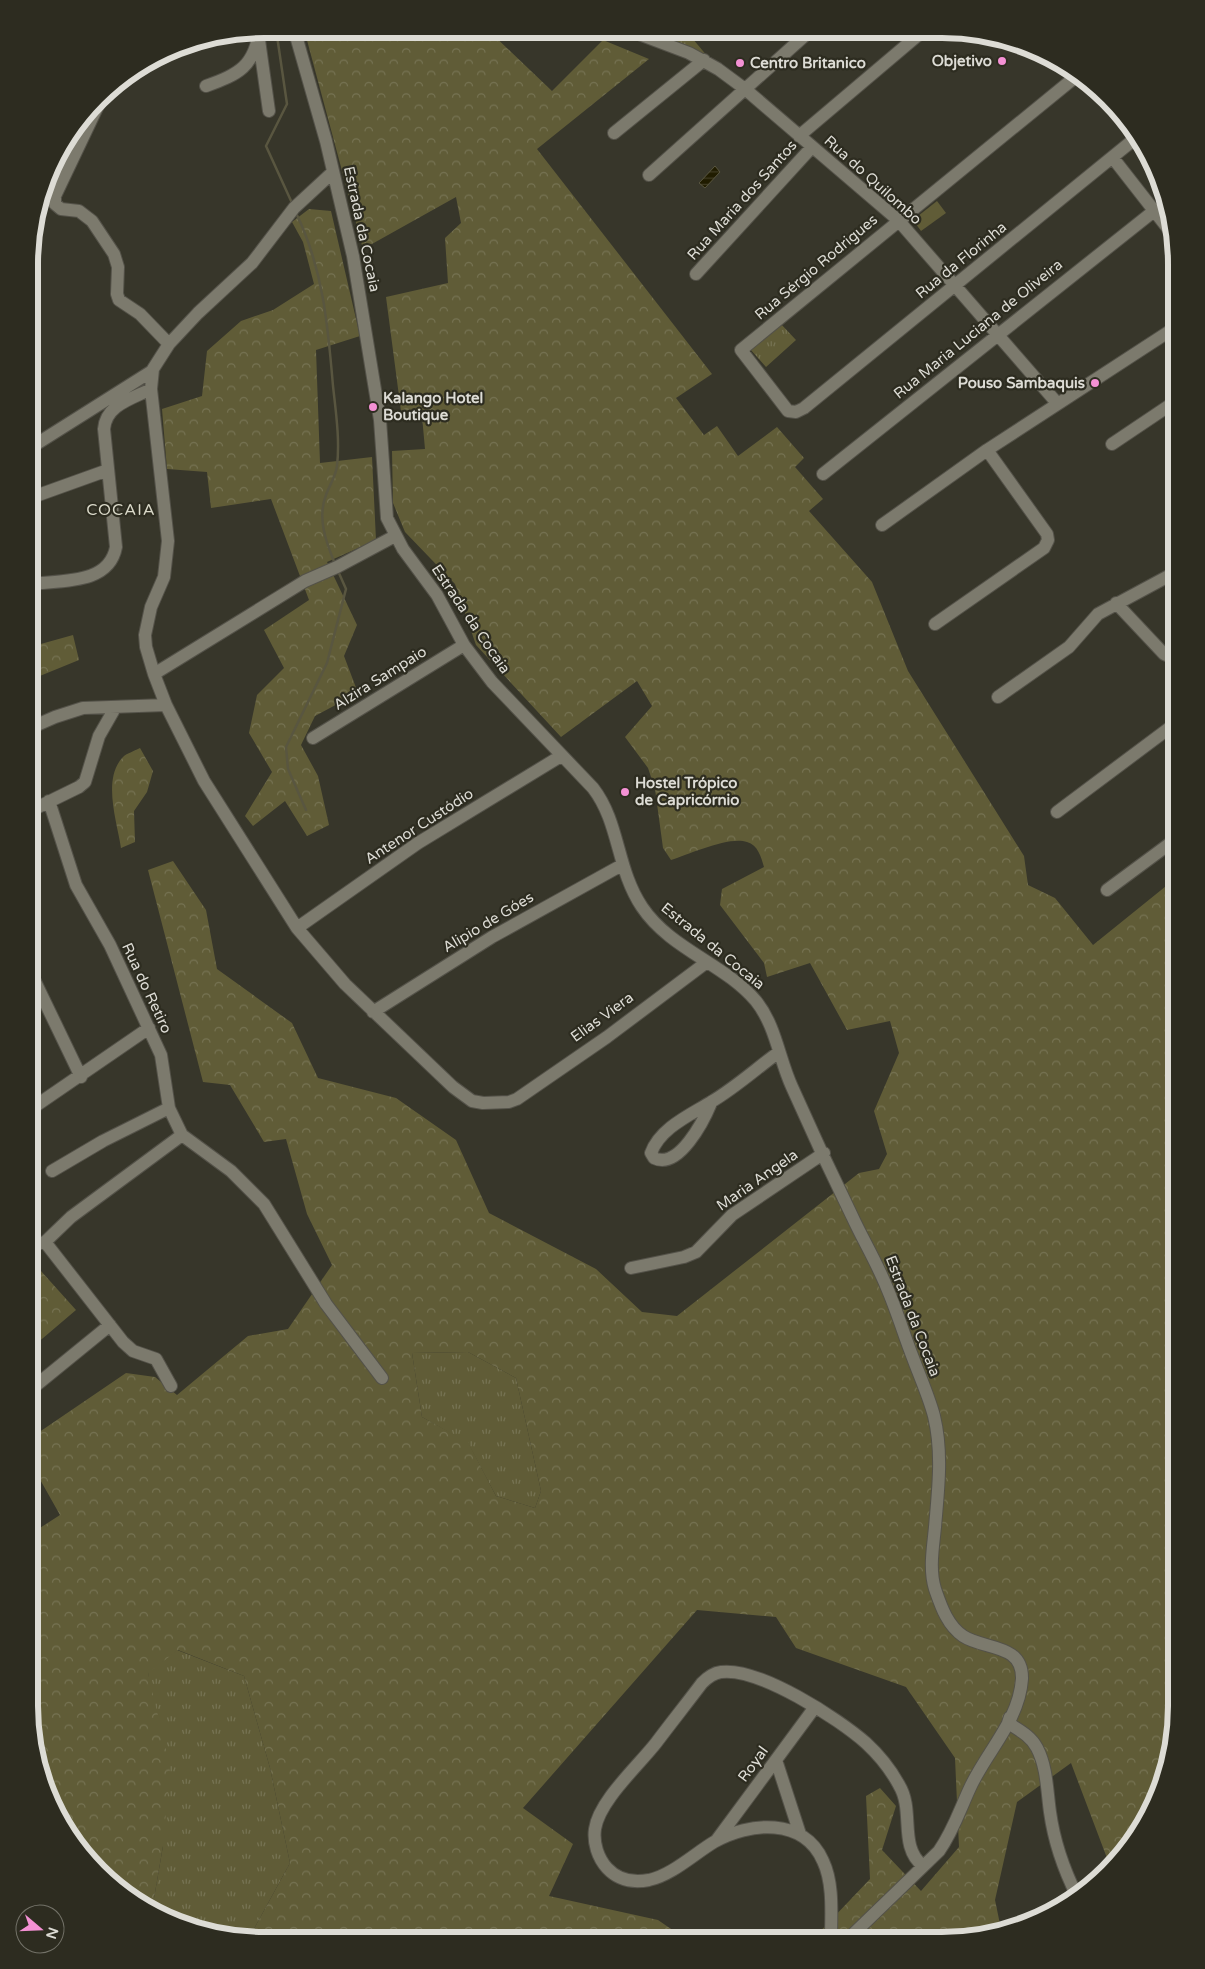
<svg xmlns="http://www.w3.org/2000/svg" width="1205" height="1969" font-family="'Varela Round',sans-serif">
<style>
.grass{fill:url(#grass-tufts)}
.forest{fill:url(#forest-crowns);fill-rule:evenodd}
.park{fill:#605c37}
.water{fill:url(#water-rules);stroke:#595640}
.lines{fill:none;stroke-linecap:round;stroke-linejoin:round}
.stream{stroke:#595640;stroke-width:2.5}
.minor-casing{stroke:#545249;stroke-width:14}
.minor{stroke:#7c7a6d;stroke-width:12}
.poi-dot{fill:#f491d4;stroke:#2d2c20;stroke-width:2}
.labels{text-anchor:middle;stroke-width:4.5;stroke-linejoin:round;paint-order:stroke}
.poi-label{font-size:15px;font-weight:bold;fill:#dddcd5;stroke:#2d2c20;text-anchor:start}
.street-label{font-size:15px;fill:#dddcd5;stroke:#2d2c20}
.neighbourhood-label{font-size:16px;letter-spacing:1px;fill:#dad9c9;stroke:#2d2c20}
.rim{fill:none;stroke:#dddcd5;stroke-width:6}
</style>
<defs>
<pattern id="grass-tufts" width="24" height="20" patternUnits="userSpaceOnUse" patternTransform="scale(1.25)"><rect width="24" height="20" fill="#605c37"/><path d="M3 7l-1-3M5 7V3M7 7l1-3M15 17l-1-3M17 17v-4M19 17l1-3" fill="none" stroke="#767353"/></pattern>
<pattern id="forest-crowns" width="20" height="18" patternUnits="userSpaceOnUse" patternTransform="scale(1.25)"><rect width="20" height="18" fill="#605c37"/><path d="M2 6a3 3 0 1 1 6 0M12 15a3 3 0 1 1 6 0" fill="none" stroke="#767353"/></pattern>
<pattern id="water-rules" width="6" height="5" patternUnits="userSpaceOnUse" patternTransform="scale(1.25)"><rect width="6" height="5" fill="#201c00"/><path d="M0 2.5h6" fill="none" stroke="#403c24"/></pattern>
</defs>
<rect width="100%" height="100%" fill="#37362a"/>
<path class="grass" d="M687,32L708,57L675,41Z
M780,323L796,340L766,367L750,349Z
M468,1352L516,1378L541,1491L535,1508L496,1496L468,1443L422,1417L412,1353Z
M177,1650L244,1676L270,1768L290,1863L249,1938C216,1938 180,1926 152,1910L163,1846L148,1672Z"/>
<path class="forest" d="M304,29H487L552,91L603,40L649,59L537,149L712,374L676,398L704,435L717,426L738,456L777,427L804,458L795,467L823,499L809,511L872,582L908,671L1024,856L1028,885L1055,898L1093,945L1176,878V1721L1164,1781L1128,1848L1110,1866L1071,1763L1017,1802L995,1900L1001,1929L942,1940H812L870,1879L866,1796L880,1788L896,1806L882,1850L921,1891L959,1847L955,1758L906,1687L796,1648L776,1617L697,1610L523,1808L573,1844L549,1896L658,1920L687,1940L249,1938L290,1863L270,1768L244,1676L178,1650L148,1673L170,1767L163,1846L152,1910L121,1892L77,1848L47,1795L29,1705V1535L60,1515L29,1460V1439L126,1373L155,1377L177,1395L248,1336L288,1329L332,1265L307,1214L286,1139L264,1142L230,1085L203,1082L148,870L173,861L206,910L217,969L292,1023L318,1078L396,1098L456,1140L489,1213L596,1269L642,1312L677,1316L859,1173L879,1169L887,1154L874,1111L899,1053L890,1021L847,1030L810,963L767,977L764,963L720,905L722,889L764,867C761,857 758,845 747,842C729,836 690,854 671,860L663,848L655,789L648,768L625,737L652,706L637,681L561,737L476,645L455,584L405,532L393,503L392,451L425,449L422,416L402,419L386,297L448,283L445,238L461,223L456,197L363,249ZM468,1352L516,1378L541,1491L535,1508L496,1496L468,1442L422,1417L412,1353Z
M97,103L70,159L42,197L53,159Z
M309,209L331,211L360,336L316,350L320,463L372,457L376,540L327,562L357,625L344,656L358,693L315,716L301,745L318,776L329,825L307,836L285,801L253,826L245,816L272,772L249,733L257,695L284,668L264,630L309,600L271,499L211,508L207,472L167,469L162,409L202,396L207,351L241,321L273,310L314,284L303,242L292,222Z
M73,635L79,660L30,680V647Z
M140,748L153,771L147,792L134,811L135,842L121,848C117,821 102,779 123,757C127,753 135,751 140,748Z
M29,1271H41L76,1310L29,1350Z"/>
<path class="park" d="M937,201L946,213L921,231L913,220Z"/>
<path class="water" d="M715,166L720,172L705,188L699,183Z"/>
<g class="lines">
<path class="stream" d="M276,29L287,104L266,146L292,203
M296,213C323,268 328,326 333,386C336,413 340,440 337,466C336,476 329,486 326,495C317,518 326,542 335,564
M306,810L288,769L286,747L327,663L346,589L338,571"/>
<defs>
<path id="minor" d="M294,29L326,141L353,256L380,420L387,518L403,549L437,595L464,645L492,682L593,788C620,823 616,868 642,907C670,949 725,964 756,1001C776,1026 779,1059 792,1087C811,1130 831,1173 852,1216C863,1240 877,1263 887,1288C897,1311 904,1335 913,1358C920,1377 929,1397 934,1416C943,1453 938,1491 935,1527C933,1548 929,1569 935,1589C941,1606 947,1625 963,1636C984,1650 1023,1643 1022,1679C1019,1722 985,1753 969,1790C959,1812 953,1831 939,1851L847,1940
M628,30L689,53L718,69L745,89L898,220L1057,403
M259,40L269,111
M1079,74L741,350L788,411L796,412L804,408L1137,137
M206,86C239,74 254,67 260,29
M105,91L55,196V204L61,209L79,211L92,221L114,254L118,267L117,294L119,300L140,314L169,344
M614,133L704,60
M799,136L923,31
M1113,158L1170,231
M333,172L294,208L252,263L198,313L169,344L153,369L151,389L168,541L164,577L151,607L145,635L146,647L154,674L166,705L204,781L297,928L345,984L453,1087L472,1101L483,1103L509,1102L517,1099L607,1037L707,962
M649,175L811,30
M696,274L812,147
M1112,444L1176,401
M30,448L152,371
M823,474L1154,211
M1175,496H1176
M30,498L108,470
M882,525L987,450L1176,327
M30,584C61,580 109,585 116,547L104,429C106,405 131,399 151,389
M1116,603L1164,654L1176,659
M935,624L1044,548L1048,540L1047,534L987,450
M154,674L305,581L337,567L395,536
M998,697L1069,647L1098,614L1176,572
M30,728L55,717L83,708L166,705
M313,738L464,645
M49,801L76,885L110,945L161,1055L169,1108L182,1135L231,1171L264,1204L326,1304L382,1378
M30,811L79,787L85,782L99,736L115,708
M1057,812L1176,723
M1107,890L1176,839
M297,928L418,843L561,756
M30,971L81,1077
M373,1012L492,937L622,865
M711,1103C704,1120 679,1170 654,1158L651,1153C660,1128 690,1115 711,1102C735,1088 757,1068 779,1052
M31,1109L149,1028
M52,1171L103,1141L169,1108
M45,1242L123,1342L133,1351L156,1359L171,1386
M29,1245L45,1242L71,1217L182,1135
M631,1268L684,1257L696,1252L732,1215L824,1153
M29,1391L110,1325
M1010,1717L1008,1723C1019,1730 1031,1736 1037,1748C1047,1767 1047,1791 1050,1812C1054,1841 1064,1870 1077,1896
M776,1760L800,1834
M716,1841L815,1707
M831,1940C831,1915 834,1884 823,1861C804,1817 749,1822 714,1842C694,1854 672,1875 649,1880C633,1883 618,1880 607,1868C598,1858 593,1843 595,1829C599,1801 638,1766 656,1743C671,1723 687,1703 702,1683C708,1677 713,1673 721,1672C759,1667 839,1719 866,1743C879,1755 891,1770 899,1785C915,1811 898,1846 923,1866"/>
</defs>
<use href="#minor" class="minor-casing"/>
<use href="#minor" class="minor"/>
</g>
<g class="poi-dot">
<circle cx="1002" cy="61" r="5"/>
<circle cx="740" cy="63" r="5"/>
<circle cx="1095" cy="383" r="5"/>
<circle cx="373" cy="407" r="5"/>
<circle cx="625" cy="792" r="5"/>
</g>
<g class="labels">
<g class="poi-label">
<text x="992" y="66" text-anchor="end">Objetivo</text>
<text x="750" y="68">Centro Britanico</text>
<text x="1085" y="388" text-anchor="end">Pouso Sambaquis</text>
<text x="383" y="403">Kalango Hotel<tspan x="383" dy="17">Boutique</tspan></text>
<text x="635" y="788">Hostel Trópico<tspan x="635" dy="17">de Capricórnio</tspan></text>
</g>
<g class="street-label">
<text transform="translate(873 180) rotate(42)" y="5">Rua do Quilombo</text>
<text transform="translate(742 200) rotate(-48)" y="5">Rua Maria dos Santos</text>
<text transform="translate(362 229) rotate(78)" y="5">Estrada da Cocaia</text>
<text transform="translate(961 260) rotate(-39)" y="5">Rua da Florinha</text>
<text transform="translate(816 267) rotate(-40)" y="5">Rua Sérgio Rodrigues</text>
<text transform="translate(978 329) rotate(-39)" y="5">Rua Maria Luciana de Oliveira</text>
<text transform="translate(471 619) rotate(56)" y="5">Estrada da Cocaia</text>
<text transform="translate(380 678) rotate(-32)" y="5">Alzira Sampaio</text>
<text transform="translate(419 826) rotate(-33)" y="5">Antenor Custódio</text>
<text transform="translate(488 922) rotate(-31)" y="5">Alipio de Góes</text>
<text transform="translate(713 946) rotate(39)" y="5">Estrada da Cocaia</text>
<text transform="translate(147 988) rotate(65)" y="5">Rua do Retiro</text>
<text transform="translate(602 1017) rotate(-36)" y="5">Elias Viera</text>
<text transform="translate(757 1180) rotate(-35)" y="5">Maria Angela</text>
<text transform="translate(913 1316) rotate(69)" y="5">Estrada da Cocaia</text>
<text transform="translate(753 1764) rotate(-54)" y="5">Royal</text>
</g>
<g class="neighbourhood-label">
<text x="121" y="515">COCAIA</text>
</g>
</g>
<path d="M0 0H1205V1969H0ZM264 38H942A226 226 0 0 1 1168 264V1706A226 226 0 0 1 942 1932H264A226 226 0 0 1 38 1706V264A226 226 0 0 1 264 38Z" fill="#2d2c20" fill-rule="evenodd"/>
<path class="rim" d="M264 38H942A226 226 0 0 1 1168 264V1706A226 226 0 0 1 942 1932H264A226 226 0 0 1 38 1706V264A226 226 0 0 1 264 38Z"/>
<g transform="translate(40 1929) rotate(109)"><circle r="24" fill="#2d2c20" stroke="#737268"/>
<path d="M0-4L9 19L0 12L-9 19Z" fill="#f491d4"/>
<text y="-8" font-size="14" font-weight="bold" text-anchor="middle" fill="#dddcd5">N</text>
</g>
</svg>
